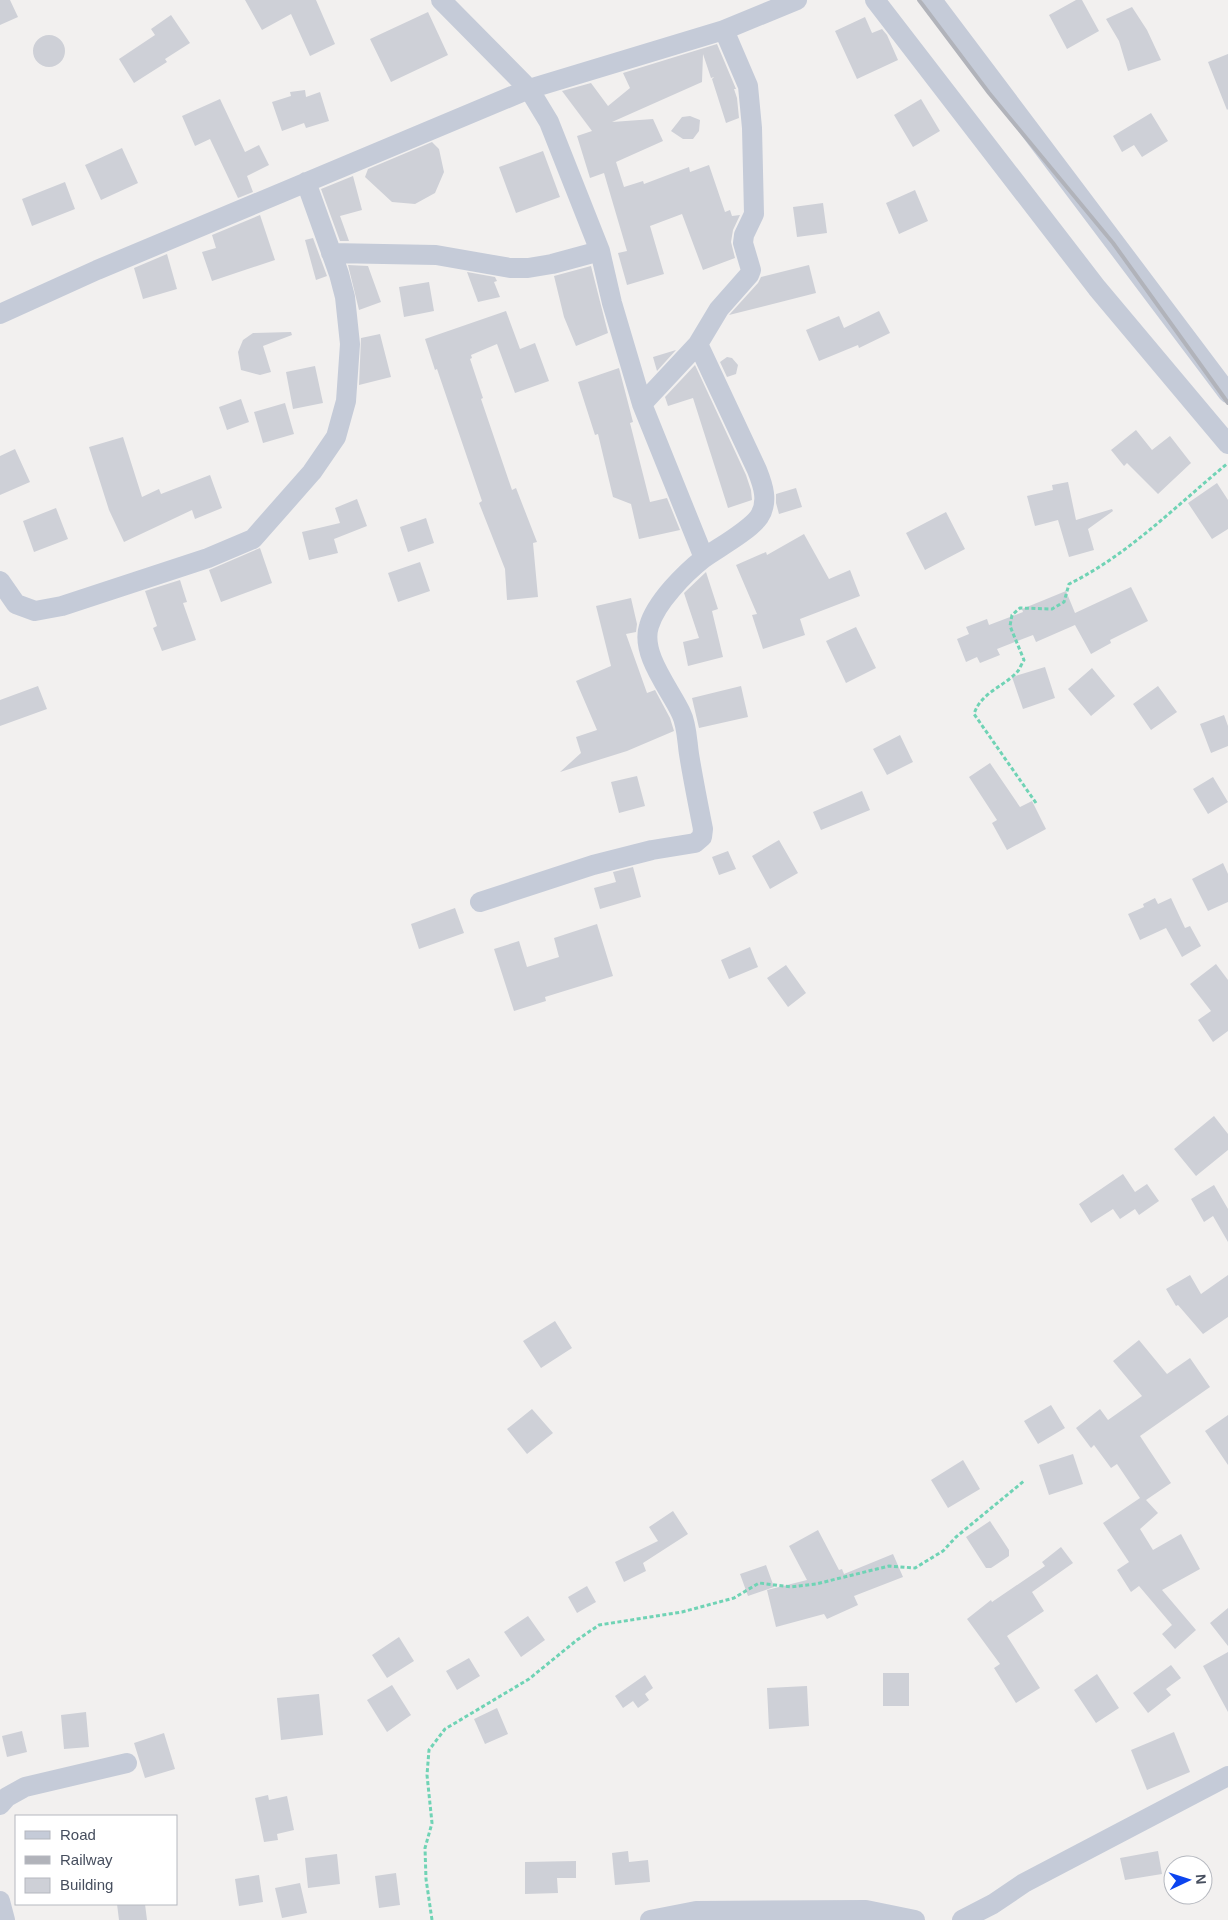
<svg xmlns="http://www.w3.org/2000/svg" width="1228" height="1920" font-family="Helvetica,sans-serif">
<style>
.building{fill:#ced0d7}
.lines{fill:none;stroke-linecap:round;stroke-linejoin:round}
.path{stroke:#70d3b5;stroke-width:3;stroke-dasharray:4 2.5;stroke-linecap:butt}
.minor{stroke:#c5cbd8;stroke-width:20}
.rail{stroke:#b1b3ba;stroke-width:4}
</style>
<rect width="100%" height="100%" fill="#f2f0ef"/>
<path class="building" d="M0,0H10L18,17L0,25Z
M245,0H316L335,44L310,56L291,14L262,30Z
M1076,0H1082L1099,31L1067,49L1049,15Z
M1132,7L1147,30L1161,60L1128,71L1119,41L1106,19Z
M428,12L448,55L391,82L370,39Z
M171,15L190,43L165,59L167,62L134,83L119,59L155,35L151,29Z
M865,17L872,33L882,29L887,35L898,60L857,79L835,31Z
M33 51a16 16 0 1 1 32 0a16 16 0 1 1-32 0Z
M717,44L736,89H734L737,98L739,118L726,123L712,79L714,77L711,78L703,54L702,82L612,122L653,119L663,141L616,162L624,187L643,181L644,184L689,167L690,172L709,165L725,212L730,210L732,216L740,215L733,230L731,242L735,258L703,270L682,214L650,226L664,274L627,285L618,253L627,251L604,173L590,178L577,136L592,131L562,91L591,83L608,106L630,88L623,73Z
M1228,54V109L1227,110L1208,62Z
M305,90L306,97L320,92L329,121L306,128L304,123L282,131L272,102L291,96L290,92Z
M220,99L245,152L259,145L269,165L247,176L253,192L238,198L210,139L195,146L182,116Z
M921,99L940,131L913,147L894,115Z
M1151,113L1168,141L1142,157L1134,145L1122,152L1113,136Z
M690,116L700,120L699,131L693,139H683L671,131L682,117Z
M432,142L439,149L444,172L435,193L415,204L392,202L365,177L368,169Z
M122,148L138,183L101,200L85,165Z
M543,151L560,197L516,213L499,167Z
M353,176L362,210L340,216L349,241H340L321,189Z
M65,182L75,209L32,226L22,199Z
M915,190L928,221L899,234L886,203Z
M823,203L827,233L797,237L793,207Z
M260,215L275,260L212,281L202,252L216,248L212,235Z
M313,238L327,276L316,280L305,240Z
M167,254L177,289L143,299L134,268Z
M348,265L368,266L381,302L359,310Z
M809,265L816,293L729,315L758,283L761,277Z
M591,266L608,333L576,346L564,317L554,276Z
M467,272L495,277L497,281L494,282L500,297L478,302Z
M429,282L434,311L404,317L399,287Z
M506,311L520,349L535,343L549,381L515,393L497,344L471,355L472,358L470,359L483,398L481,399L512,490L516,488L537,542L533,543L538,597L507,600L505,569L479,503L482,501L437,369L435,370L425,339Z
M879,311L890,333L859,348L858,345L819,361L806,330L839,316L844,328Z
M291,332L292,335L263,346L271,372L260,375L241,370L238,352L243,340L253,333Z
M380,334L391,377L359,385L361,338Z
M676,350L657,371L653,357Z
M727,357L732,358L738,365L736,374L727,377L720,362Z
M695,365L746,475L751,490L752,500L728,508L693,398L668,406L665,397Z
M315,366L323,403L293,409L286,372Z
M619,368L633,422L630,423L650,502L667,498L680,530L639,539L631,504L613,497L598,434L595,435L578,382Z
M241,399L249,422L227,430L219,407Z
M285,403L294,434L263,443L254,412Z
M1136,430L1152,450L1170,436L1191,463L1158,494L1127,463L1124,466L1111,450Z
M123,437L142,497L159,489L161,494L210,475L222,508L195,519L192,510L124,542L109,510L89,447Z
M15,449L30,482L0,495V456Z
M1068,482L1076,520L1112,509L1113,511L1088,529L1094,550L1069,557L1058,520L1035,526L1027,496L1053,490L1052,485Z
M1217,483L1228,500V529L1212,539L1188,503Z
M796,488L802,507L779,514L776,503V494Z
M357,499L367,526L334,539L338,553L309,560L302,532L340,523L335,508Z
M56,508L68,539L34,552L23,521Z
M946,512L965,549L925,570L906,533Z
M426,518L434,543L408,552L400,527Z
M804,534L829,579L850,570L860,596L800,619L805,635L763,649L752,615L757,614L736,565L766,552L767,555Z
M260,548L272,583L221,602L209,570Z
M420,562L430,591L398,602L388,573Z
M706,572L718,609L712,611L723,657L688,666L683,642L699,638L684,593Z
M180,580L187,602L183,603L196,640L162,651L153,628L157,626L145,591Z
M1131,587L1148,621L1110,640L1111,643L1091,654L1075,625L1036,642L1033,635L997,649L1000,655L980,663L977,657L966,662L957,639L969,634L966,627L987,619L989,625L1023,612L1022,609L1066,591L1075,613Z
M631,598L637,624L636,632L626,634L647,693L655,690L670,718L674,731L627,751L560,772L581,753L576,737L597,730L576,681L611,666L596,606Z
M856,627L876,668L846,683L826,641Z
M1045,667L1055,698L1023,709L1012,677Z
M1092,668L1115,696L1091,716L1068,689Z
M38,686L47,709L0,726V700Z
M741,686L748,717L699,728L692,698Z
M1158,686L1177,712L1151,730L1133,704Z
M1224,715L1228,726V746L1211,753L1200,724Z
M900,735L913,762L887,775L873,749Z
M990,763L1020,807L1032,801L1046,829L1007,850L992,823L997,820L969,777Z
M637,776L645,806L619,813L611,782Z
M1213,777L1228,802L1208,814L1193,789Z
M862,791L870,810L821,830L813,812Z
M779,840L798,873L770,889L752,856Z
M728,851L736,869L719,875L712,857Z
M1223,863L1228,874V902L1208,911L1192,879Z
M633,867L641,897L600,909L594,888L616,882L613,872Z
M1155,898L1158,904L1171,898L1185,928L1190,926L1201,946L1182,957L1166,928L1140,940L1128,914L1144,907L1143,904Z
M455,908L464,933L419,949L411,924Z
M597,924L613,976L545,997L546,1001L514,1011L494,949L519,941L527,967L559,957L554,938Z
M750,947L758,967L729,979L721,960Z
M1216,964L1228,980V1031L1213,1042L1198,1020L1211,1011L1190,984Z
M786,965L806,993L788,1007L767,978Z
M1214,1116L1228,1134V1150L1196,1176L1174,1149Z
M1123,1174L1135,1192L1147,1184L1159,1201L1139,1215L1135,1209L1120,1219L1113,1209L1091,1223L1079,1204Z
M1214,1185L1228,1209V1242L1213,1216L1204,1222L1191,1199Z
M1190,1275L1201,1294L1228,1275V1317L1203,1334L1178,1305L1176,1306L1166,1289Z
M555,1321L572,1348L541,1368L523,1341Z
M1139,1340L1167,1374L1190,1358L1210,1387L1140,1436L1171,1483L1146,1500L1158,1513L1140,1529L1153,1550L1181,1534L1200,1569L1162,1590L1196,1630L1175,1649L1162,1634L1172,1625L1139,1586L1131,1592L1117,1570L1129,1562L1103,1523L1140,1498L1117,1464L1111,1468L1094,1445L1091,1448L1076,1428L1100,1409L1108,1420L1142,1396L1113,1361Z
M1051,1405L1065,1428L1038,1444L1024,1421Z
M532,1409L553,1433L527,1454L507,1429Z
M1228,1415V1465L1205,1431Z
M1073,1454L1083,1484L1049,1495L1039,1465Z
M963,1460L980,1489L948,1508L931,1480Z
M673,1511L688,1534L643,1563L646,1571L624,1582L615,1562L658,1541L649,1527Z
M990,1521L1009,1550V1556L991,1568H986L966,1537Z
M818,1530L839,1570L842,1569L844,1574L893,1554L903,1577L854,1596L858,1605L827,1619L824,1614L776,1627L767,1590L807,1580L789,1546Z
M1061,1547L1073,1563L1032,1592L1044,1611L1007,1636L1040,1688L1016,1703L994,1668L1000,1664L967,1619L991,1600L992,1602L1045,1566L1042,1562Z
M766,1565L774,1587L748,1596L740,1574Z
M587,1586L596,1602L577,1613L568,1597Z
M1228,1608V1646L1210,1623Z
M528,1616L545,1640L521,1657L504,1632Z
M399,1637L414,1661L387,1678L372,1655Z
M1228,1652V1712L1203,1666Z
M469,1658L480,1676L457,1690L446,1671Z
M1171,1665L1181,1678L1166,1689L1171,1695L1148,1713L1133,1693Z
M883,1673H909V1706H883Z
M1097,1674L1119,1708L1096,1723L1074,1690Z
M645,1675L653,1688L645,1694L649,1700L638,1708L633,1701L623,1708L615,1696Z
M392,1685L411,1715L387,1732L367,1700Z
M807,1686L809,1726L769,1729L767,1688Z
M319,1694L323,1735L281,1740L277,1698Z
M497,1708L508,1734L485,1744L474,1719Z
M86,1712L89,1747L64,1749L61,1715Z
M22,1731L27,1752L7,1757L2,1736Z
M1174,1732L1190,1772L1147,1790L1131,1750Z
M164,1733L175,1769L145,1778L134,1743Z
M268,1795L269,1800L287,1796L294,1830L277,1834L278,1840L264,1842L255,1798Z
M628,1851L629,1862L648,1860L650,1882L615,1885L612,1853Z
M1158,1851L1162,1874L1125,1880L1120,1858Z
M337,1854L340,1884L308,1888L305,1858Z
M576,1861V1878H557L558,1893L525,1894V1862Z
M396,1873L400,1905L379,1908L375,1876Z
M259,1875L263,1902L239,1906L235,1879Z
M300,1883L307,1913L282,1918L275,1888Z
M117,1904H145L147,1920H119Z"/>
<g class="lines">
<path class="path" d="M1036,803L974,714C981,692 1004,687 1018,671C1020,668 1022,663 1024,660L1010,626L1012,615L1020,608L1052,609L1064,602L1069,584C1128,555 1177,505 1228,463
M432,1920L426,1879L425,1848L432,1823L427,1775L429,1750L445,1729L529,1679L577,1640L599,1625L682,1612L734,1598L759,1583L791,1587L816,1584L889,1566L915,1568L943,1551L956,1537L1024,1481"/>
<path class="minor" d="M441,0L529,89L549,122L600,251L612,303L642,404L704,558
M875,0L1097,288L1228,444
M932,0L1228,393
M331,253L436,255L510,268H528L552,264L600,251
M0,314L97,270L529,89L724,30L797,0
M642,404L698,344L719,309L749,275L751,270L743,243L744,235L754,214L752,128L748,86L724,30
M0,581L16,604L35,611L62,606L208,558L253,539L312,472L336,437L346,401L350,344L345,297L339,274L306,182
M480,902L593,865L652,850L695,843L702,837L703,829C698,804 693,779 689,754C687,741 687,725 681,713C670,689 640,654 649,626C656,602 685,573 704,558C718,548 749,531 759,517C769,502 763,485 757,470L698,344
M0,1805L7,1797L25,1787L127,1763
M0,1901L5,1920
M650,1920L696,1911L866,1910L915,1920
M962,1920L993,1904L1024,1883L1228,1776"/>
<path class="rail" d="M919,0L989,93L1113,243L1228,403"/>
</g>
<rect x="15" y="1815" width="162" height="90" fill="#ffffff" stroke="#b5b8bf"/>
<rect x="25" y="1831" width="25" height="8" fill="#c5cbd8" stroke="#b5b8bf"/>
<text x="60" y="1840" font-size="15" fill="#464e5e">Road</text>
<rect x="25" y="1856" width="25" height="8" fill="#b1b3ba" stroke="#b5b8bf"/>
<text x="60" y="1865" font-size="15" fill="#464e5e">Railway</text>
<rect x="25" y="1878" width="25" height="15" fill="#ced0d7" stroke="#b5b8bf"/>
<text x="60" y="1890" font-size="15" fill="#464e5e">Building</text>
<g transform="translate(1188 1880) rotate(86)"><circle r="24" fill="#ffffff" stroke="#b5b8bf"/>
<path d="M0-4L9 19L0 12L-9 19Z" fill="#0c44ef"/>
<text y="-8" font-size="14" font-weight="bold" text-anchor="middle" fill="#464e5e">N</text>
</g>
</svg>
